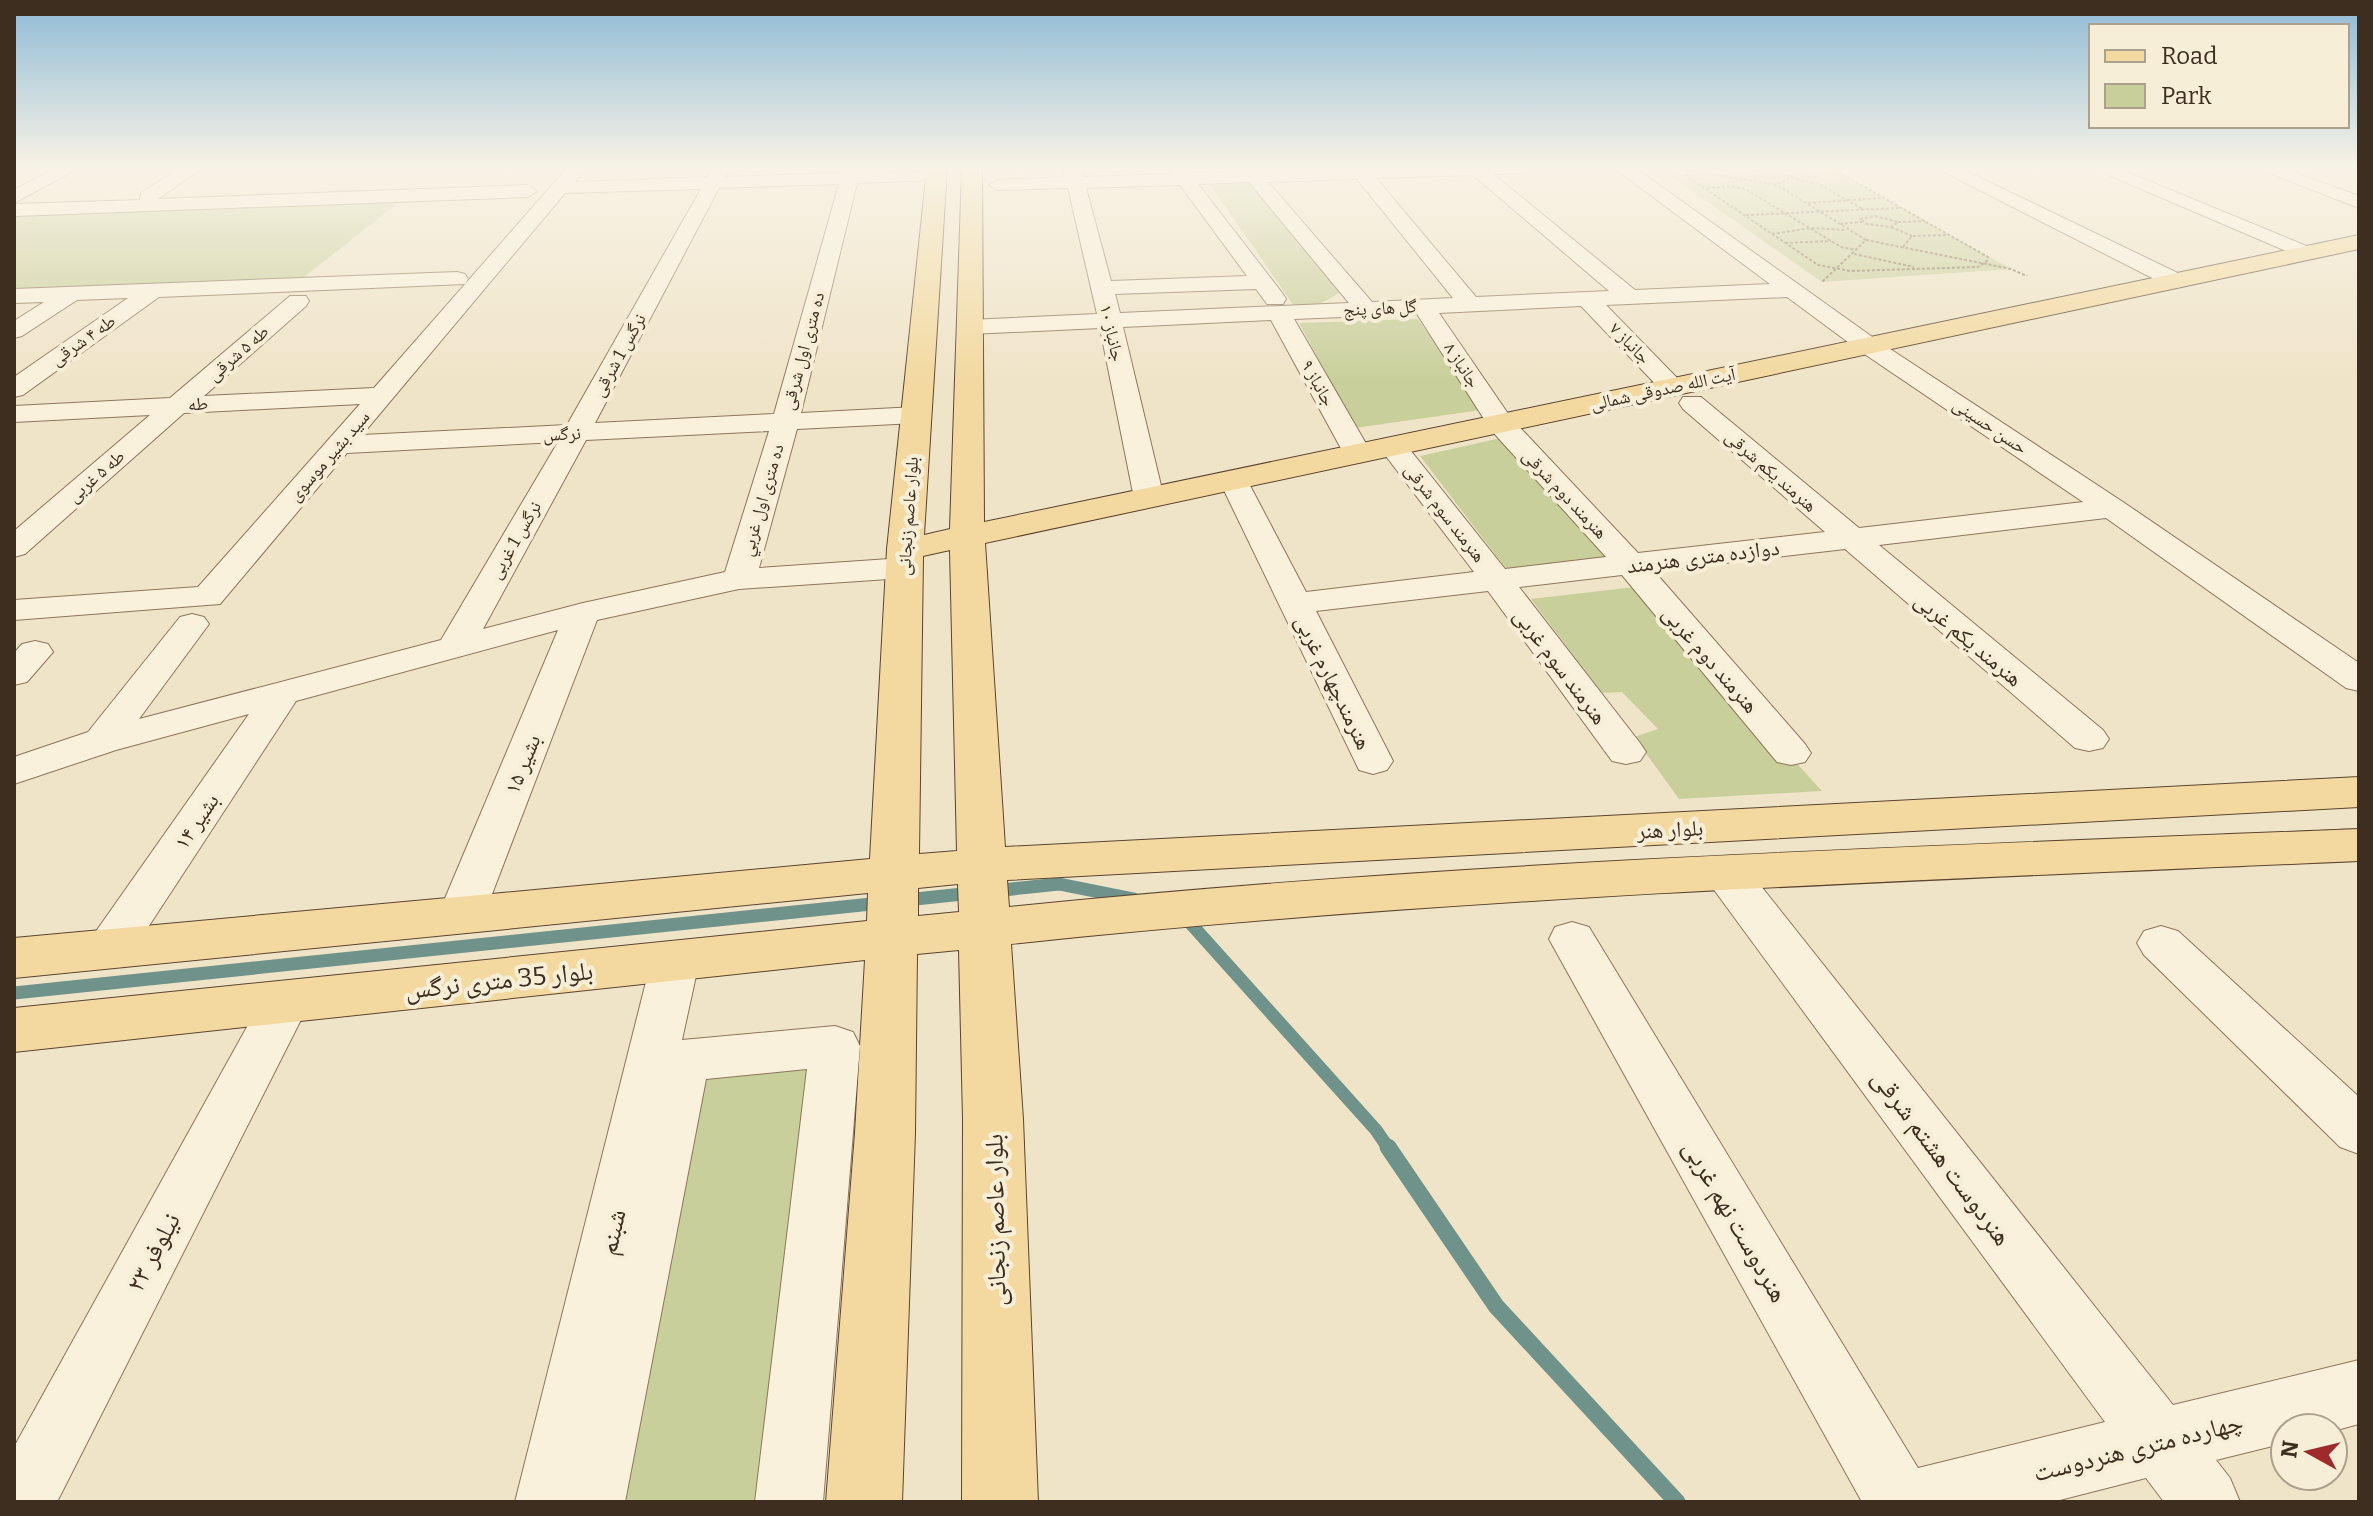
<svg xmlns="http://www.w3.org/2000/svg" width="2373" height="1516" font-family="Bitter,'Noto Naskh Arabic',serif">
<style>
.green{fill:#c9cf9b}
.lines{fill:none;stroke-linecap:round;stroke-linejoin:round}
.stream-far1{stroke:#6f938a;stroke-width:13}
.stream{stroke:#6f938a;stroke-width:17}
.minor-casing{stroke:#8d765c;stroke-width:2}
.major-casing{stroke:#5b4430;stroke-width:2}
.path{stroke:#8d765c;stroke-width:2;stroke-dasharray:3 2;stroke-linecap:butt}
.minor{fill:#faf1dc;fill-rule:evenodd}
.major{fill:#f3d9a0;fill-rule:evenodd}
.labels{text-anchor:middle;stroke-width:8;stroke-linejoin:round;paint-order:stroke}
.far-street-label{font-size:18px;fill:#3d2e20;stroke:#f7eed8}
.street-label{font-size:22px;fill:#3d2e20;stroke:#f7eed8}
.near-street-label{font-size:26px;fill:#3d2e20;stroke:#f7eed8}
</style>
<rect width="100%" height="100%" fill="#f0e4c8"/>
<path class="green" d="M1659,168H1831L2011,269L1822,282Z
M1249,182L1333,279L1339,293L1318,305L1294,306L1210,184Z
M402,200L299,281L14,292V214Z
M1418,319L1481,410L1355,428L1299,323Z
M1501,438L1610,559L1507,570L1420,456Z
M1635,587L1822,791L1679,799L1634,737L1658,729L1622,692L1602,693L1531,599Z
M811,1059L759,1502H606L693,1071Z"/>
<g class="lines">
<path class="stream-far1" d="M993,891L1059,884L1134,899
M906,900L972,893
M1183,915L1376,1130L1389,1149
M14,993L881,903"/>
<path class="stream" d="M1388,1147L1496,1306L1677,1502"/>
<defs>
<path id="minor" d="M56,168H79L14,203V190Z
M180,168H202L158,199L528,185L537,191L528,197L14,216V204L140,200L141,193Z
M567,168H586L575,182L707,177L712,168H730L725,177L842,173L843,168H861L860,172L943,171L946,175L943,179L937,180L857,183L801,413L916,407L926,409L929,415L926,421L916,423L797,429L759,568L904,558L916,561L920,568L916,575L904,578L739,589L597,620L484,915L477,927L461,932L445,927L438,915L558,630L296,701L126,961L109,967L92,961L85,949L92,937L249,714L116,750L14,784V757L88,732L180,617L192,614L204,617L209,624L139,719L441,640L558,442L347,453L220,604L14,620V600L198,587L360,404L184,413L25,554L14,557V531L150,415L14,422V406L170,398L290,296H306L309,301L306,306L204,396L374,388ZM839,184L774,414L595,423L719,188ZM701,189L567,425L362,435L565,193ZM769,431L725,572L583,603L483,629L586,440Z
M1063,168H1081L1083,177L1172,174L1168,168H1186L1190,173L1241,172L1238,168H1257L1259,171L1534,168L1525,173L1493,174L1635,290L1770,284L1614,168H1635L1878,341L2123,502L2359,663V691L2346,688L2106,518L1879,545L2103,730L2109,739L2103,748L2089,751L2075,748L1845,549L1654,571L1805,744L1811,753L1805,762L1791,765L1777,762L1622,575L1519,587L1640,743L1646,752L1640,761L1626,764L1612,761L1488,591L1316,611L1393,761L1387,770L1373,774L1359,770L1219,480L1224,474L1234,471L1244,474L1306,592L1474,572L1379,447L1383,441L1393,439L1403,441L1505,569L1606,557L1491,430L1417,314L1294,319L1372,454L1368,460L1358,463L1348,460L1344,454L1271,320L1123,327L1164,498L1160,504L1149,507L1138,504L1134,498L1100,328L970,334L962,332L958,327L962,322L970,320L1097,314L1068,188L998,190L989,185L998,180L1065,177ZM1473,175L1609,291L1476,297L1376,178ZM1357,179L1453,298L1372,302L1268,182ZM1249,182L1349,303L1120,313L1115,294L1256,289L1267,304H1283L1286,299L1283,294L1198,184ZM1180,185L1247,276L1111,281L1086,188ZM1787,297L1860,351L2083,502L1859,528L1701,397H1683L1679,403L1683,409L1825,532L1638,553L1511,418L1439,313L1581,306L1663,392H1681L1685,387L1681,382L1606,305Z
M1936,168H1960L2184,276L2187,281L2176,288L2168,286Z
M2092,168H2117L2314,249L2317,253L2307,259L2300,257Z
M2256,168H2282L2359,196V208Z
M457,272L465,274L468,279L465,284L159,297L23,395L14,397V377L128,298L77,300L22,336L14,338V321L44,302L14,303V289Z
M35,641L48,644L53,652L27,682L14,685V653L22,644Z
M1725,857L1741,861L2173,1405L2359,1360V1424L2333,1431V1428H2285V1443L2216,1460L2230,1478L2240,1502H2164L2146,1478L2052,1502H1862L1549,939L1555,927L1572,922L1589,927L1918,1468L2105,1422L1709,883L1703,872L1709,861Z
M2161,926L2178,931L2359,1097V1154L2340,1147L2144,955L2137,943L2144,931Z
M675,944L692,949L699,962L682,1040L835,1026L853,1032L860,1046L823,1502H755L807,1069L706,1079L625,1502H515L651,962L658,949Z
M285,983L302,989L310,1002L57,1502H14V1447L268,989Z"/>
<path id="major" d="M927,168H947L924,535L950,529L962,168H982L984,522L2359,235V249L985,543L1005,847L2359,777V807L1007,880L1009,907C1457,861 1909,847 2359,829V861C1909,881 1459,896 1011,944L1023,1119L1038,1502H962L963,1119L959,950L917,954L915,1133L902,1502H826L855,1133L865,960L14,1052V1008L867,921L868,893L14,978V938L870,859L887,549ZM950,550L957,851L919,854L923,556ZM958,884L959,912L918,916V888Z"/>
</defs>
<use href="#minor" class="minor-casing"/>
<use href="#major" class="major-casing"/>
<path class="path" d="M1675,168L1777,185L1866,240L1822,282
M1694,168L1686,174L1688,177L1818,265L1850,271L1978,267L1987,261L1988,257L1831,168
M1751,170L1793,176
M1791,178L1819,184L1864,210
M1778,184L1809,168
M1707,188L1731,186L1745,189L1841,247L1856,250
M1808,203L1882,198
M1746,215L1900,208
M1875,216L1898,222L1891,227L1867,224L1860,219Z
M1898,222L1925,221
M1840,224L1862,222
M1891,227L1912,236
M1772,234L1811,228L1846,230
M1866,240L2011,269L2027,276
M1785,243L1831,241
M1903,247L1912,236L1948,235
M1854,254L1914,267"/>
<use href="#minor" class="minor"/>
<use href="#major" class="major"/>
</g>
<linearGradient id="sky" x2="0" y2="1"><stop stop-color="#8fbad6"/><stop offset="0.44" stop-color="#f8f3e6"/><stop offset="1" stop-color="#f8f3e6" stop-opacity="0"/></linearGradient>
<rect width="2373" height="381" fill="url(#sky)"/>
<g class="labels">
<g class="far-street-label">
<text transform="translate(1380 308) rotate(-3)" y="6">گل های پنج</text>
<text transform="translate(1112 333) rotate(77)" y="6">جانباز ۱۰</text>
<text transform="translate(83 340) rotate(-35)" y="6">طه ۴ شرقی</text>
<text transform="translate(1630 343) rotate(46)" y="6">جانباز ۷</text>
<text transform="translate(803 351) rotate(-75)" y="6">ده متری اول شرقی</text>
<text transform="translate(238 353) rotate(-41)" y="6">طه ۵ شرقی</text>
<text transform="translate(619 355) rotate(-61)" y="6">نرگس 1 شرقی</text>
<text transform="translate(1462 365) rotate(57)" y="6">جانباز ۸</text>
<text transform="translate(1318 383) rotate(61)" y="6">جانباز ۹</text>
<text transform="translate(1663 389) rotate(-12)" y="6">آیت الله صدوقی شمالی</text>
<text transform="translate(198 404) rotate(-3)" y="6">طه</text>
<text transform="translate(1990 426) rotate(34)" y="6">حسن حسینی</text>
<text transform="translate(562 434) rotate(-3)" y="6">نرگس</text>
<text transform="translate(329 456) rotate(-49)" y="6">سید بشیر موسوی</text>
<text transform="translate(1771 471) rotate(41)" y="6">هنرمند یکم شرقی</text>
<text transform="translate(96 476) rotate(-41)" y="6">طه ۵ غربی</text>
<text transform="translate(1565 494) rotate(47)" y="6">هنرمند دوم شرقی</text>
<text transform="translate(762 500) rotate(-74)" y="6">ده متری اول غربي</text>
<text transform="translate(1445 513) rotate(52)" y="6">هنرمند سوم شرقی</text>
<text transform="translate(908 516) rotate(-86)" y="6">بلوار عاصم زنجانی</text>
<text transform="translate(515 540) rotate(-60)" y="6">نرگس 1 غربی</text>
</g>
<g class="street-label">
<text transform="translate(1703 556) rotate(-7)" y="8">دوازده متری هنرمند</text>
<text transform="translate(1969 639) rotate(40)" y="8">هنرمند یکم غربی</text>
<text transform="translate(1711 659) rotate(49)" y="8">هنرمند دوم غربی</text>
<text transform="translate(1561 666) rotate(53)" y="8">هنرمند سوم غربی</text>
<text transform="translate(1334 682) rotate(64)" y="8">هنرمندچهارم غربی</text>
<text transform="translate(522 764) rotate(-68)" y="8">بشیر ۱۵</text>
<text transform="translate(196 821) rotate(-56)" y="8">بشیر ۱۴</text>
<text transform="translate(1670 829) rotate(-3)" y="8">بلوار هنر</text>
</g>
<g class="near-street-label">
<text transform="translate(499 980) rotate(-6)" y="9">بلوار 35 متری نرگس</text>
<text transform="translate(1942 1157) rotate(53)" y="9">هنردوست هشتم شرقی</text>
<text transform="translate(995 1220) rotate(-91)" y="9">بلوار عاصم زنجانی</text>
<text transform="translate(1736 1221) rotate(60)" y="9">هنردوست نهم غربی</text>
<text transform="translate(612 1232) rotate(-77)" y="9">شبنم</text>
<text transform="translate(153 1252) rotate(-62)" y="9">نیلوفر ۲۳</text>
<text transform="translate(2138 1447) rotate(-14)" y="9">چهارده متری هنردوست</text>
</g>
</g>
<rect width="2373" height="1516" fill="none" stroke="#3d2e20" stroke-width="32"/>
<rect x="2089" y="24" width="260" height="104" fill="#f7eed8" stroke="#ada18e" stroke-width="2"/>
<rect x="2105" y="50" width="40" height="12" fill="#f3d9a0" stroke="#ada18e" stroke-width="2"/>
<text x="2161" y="64" font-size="24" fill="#3d2e20">Road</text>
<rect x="2105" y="84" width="40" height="24" fill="#c9cf9b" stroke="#ada18e" stroke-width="2"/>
<text x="2161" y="104" font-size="24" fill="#3d2e20">Park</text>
<g transform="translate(2309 1452) rotate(278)"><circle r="38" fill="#f7eed8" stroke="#ada18e" stroke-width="2"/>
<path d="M0-6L14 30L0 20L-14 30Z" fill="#9e2a2b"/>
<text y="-12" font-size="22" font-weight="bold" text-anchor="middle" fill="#3d2e20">N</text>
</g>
</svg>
